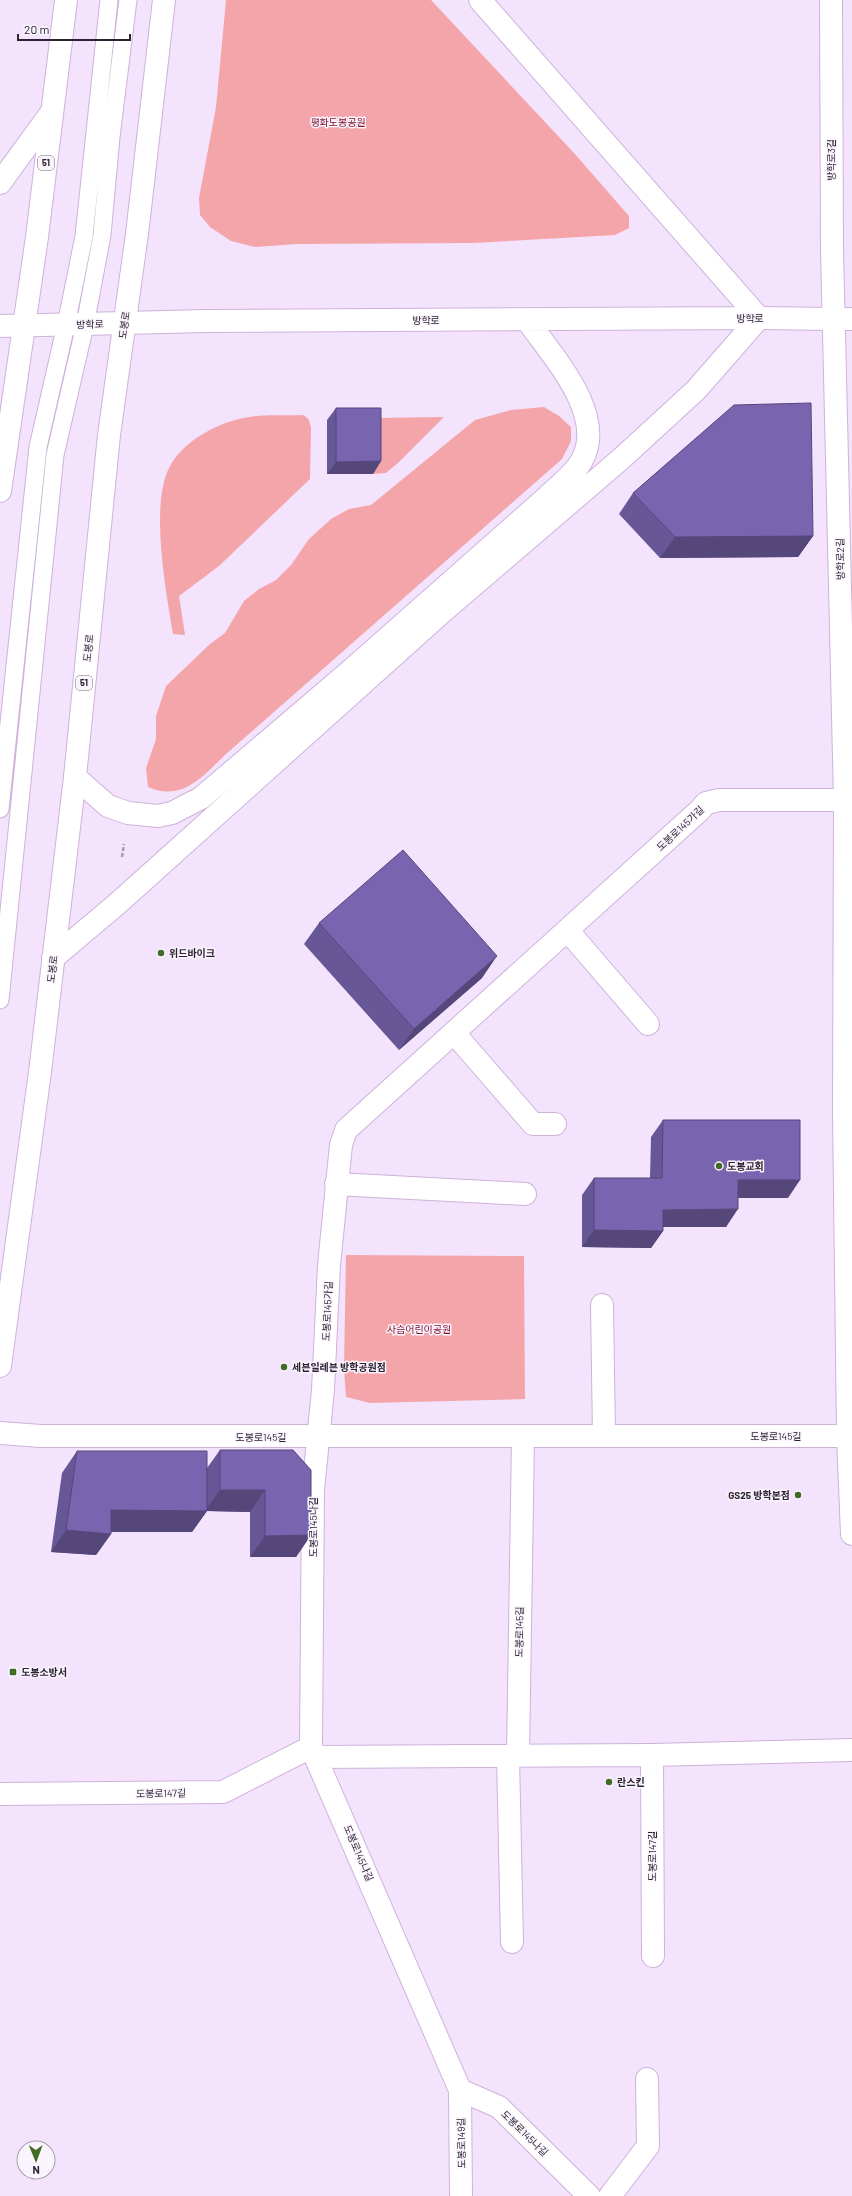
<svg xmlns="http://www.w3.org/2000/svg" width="852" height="2196" font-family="Barlow,'Noto Sans KR',sans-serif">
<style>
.green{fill:#f4a5aa}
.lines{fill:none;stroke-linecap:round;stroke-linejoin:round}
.service-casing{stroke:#ceb2db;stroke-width:19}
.minor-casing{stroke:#ceb2db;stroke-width:24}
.tertiary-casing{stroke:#ceb2db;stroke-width:24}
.secondary-casing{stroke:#ceb2db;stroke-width:24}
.primary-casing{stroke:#ceb2db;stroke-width:24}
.path{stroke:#a89aaf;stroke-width:2.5;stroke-dasharray:4 2;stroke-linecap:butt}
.service{stroke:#fff;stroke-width:17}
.minor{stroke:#fff;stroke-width:22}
.tertiary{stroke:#fff;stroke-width:22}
.secondary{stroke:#fff;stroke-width:22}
.primary{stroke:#fff;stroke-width:22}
.wall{fill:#685796}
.shaded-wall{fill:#55477a}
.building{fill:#7965af;stroke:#55477a}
.poi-dot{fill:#416a25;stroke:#faf5fd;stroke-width:1.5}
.labels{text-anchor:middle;stroke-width:3;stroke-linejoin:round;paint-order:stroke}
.shield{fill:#faf5fd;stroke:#6a616f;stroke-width:1}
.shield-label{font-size:9px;font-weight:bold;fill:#2d2232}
.park-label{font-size:10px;fill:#81122d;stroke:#faf5fd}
.street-label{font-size:10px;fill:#2d2232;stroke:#faf5fd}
.poi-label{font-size:10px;font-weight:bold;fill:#2d2232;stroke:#faf5fd;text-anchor:start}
</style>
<rect width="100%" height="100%" fill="#f4e3fc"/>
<path class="green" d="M226,0H431L574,153L629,216V228L615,235L473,243L297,244L255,247L231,241L210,227L200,215L199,198L216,107Z
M544,407L559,416L571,427V441L562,459L226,754C203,776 183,802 148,787L146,768L156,739V716L166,686L210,644L225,633L244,601L259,589L276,580L291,565L309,539L331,519L349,509L371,505L475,420L511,410Z
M304,415L309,420L311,428L310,479L219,566L179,596L185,635L173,634C166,592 150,506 169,468C182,441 220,421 249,417C266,414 286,416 304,415Z
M444,417L399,462L386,473L373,474L372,418Z
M346,1255L524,1256L525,1399L370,1403L346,1397L344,1369Z"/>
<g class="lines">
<defs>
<path id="service" d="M0,809L38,447L66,325L84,236L109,0
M0,1000L55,455L85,325L102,235L111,137L128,0"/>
<path id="minor" d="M831,0L832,248L845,800L844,1112L848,1436L852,1534
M568,931L648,1024
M454,1033L533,1124H555
M336,1184L525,1194
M602,1305L604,1436
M0,1433L41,1436H852
M652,1755L653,1956
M508,1756L512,1942
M518,1756L523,1437
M317,1757L652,1755L852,1750
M0,1794L223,1792L311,1747
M460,2090L461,2196
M589,2196L499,2107L460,2090L311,1747L313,1490L323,1390L329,1265L341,1145L346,1130L700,810L706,803L719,800H852
M610,2196L648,2146L647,2079"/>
<path id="tertiary" d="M759,318L833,319"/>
<path id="secondary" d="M480,0L759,318
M0,183L51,113
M833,319H852
M0,326L206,321L759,318
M75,777L108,806L128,813L158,816L172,813L201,798L349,672L547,497C558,486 575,474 582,460C607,414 552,356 527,320
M53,958L117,904L440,614L622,458L696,390L759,318"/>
<path id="primary" d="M0,491L37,237L66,0
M0,1366L40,1072L75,777L109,435L137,234L164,0"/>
</defs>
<use href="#service" class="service-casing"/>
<use href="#minor" class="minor-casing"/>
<use href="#tertiary" class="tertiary-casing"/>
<use href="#secondary" class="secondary-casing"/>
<use href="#primary" class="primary-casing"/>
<path class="path" d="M122,857L124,844"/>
<use href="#service" class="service"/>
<use href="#minor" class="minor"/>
<use href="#tertiary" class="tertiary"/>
<use href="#secondary" class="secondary"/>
<use href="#primary" class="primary"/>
</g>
<path class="wall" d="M336,408L381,461L373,474H327V420Z
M633,493L813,536L798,557L660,558L619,514Z
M319,923L482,978L399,1050L304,944Z
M663,1120L788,1198H738L726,1227H663V1231L651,1248L582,1247V1195L594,1178H650L651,1137Z
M220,1450H293L311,1535L296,1557H250V1512L207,1511L192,1532H111V1534L96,1555L51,1552L62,1473L77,1451L207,1468Z"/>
<path class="shaded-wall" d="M381,461L373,474H327L336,462Z
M813,536L798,557L660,558L675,537Z
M497,956L482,978L399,1050L414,1029Z
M738,1180H800L788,1198H726Z
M738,1209L726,1227H651L663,1210Z
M594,1230L663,1231L651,1248L582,1247Z
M220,1490H265L250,1512L207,1511L192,1532H96L111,1510L205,1511Z
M66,1530L111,1534L96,1555L51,1552Z
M311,1535L296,1557H250L265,1536Z"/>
<path class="building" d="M811,403L813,536L675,537L633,493L734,405Z
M336,408H381V461L336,462Z
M403,850L497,956L414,1029L319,923Z
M663,1120H800V1180H738V1209L663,1210V1231L594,1230V1178H662Z
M220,1450H293L311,1470V1535L265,1536V1490H220Z
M77,1451H207V1511L111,1510V1534L66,1530Z"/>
<g class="poi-dot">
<circle cx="161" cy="953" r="4"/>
<circle cx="719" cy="1166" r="4"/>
<circle cx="284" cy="1367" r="4"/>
<circle cx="798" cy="1495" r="4"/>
<rect x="9" y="1668" width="8" height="8" rx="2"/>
<circle cx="609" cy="1782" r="4"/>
</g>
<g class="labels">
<g class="shield">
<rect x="38" y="156" width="16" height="14" rx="3"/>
<rect x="76" y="676" width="16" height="14" rx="3"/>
</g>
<g class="shield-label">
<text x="46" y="166">51</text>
<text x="84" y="686">51</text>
</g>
<g class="park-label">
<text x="338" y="126">평화도봉공원</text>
<text x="419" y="1333">사슴어린이공원</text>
</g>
<g class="street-label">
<text transform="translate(831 160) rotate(-90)" y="4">방학로3길</text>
<text x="750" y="322">방학로</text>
<text x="426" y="324">방학로</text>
<text transform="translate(90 324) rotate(-2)" y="4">방학로</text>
<text transform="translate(124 325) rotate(-82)" y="4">도봉로</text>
<text transform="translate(840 559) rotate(-91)" y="4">방학로2길</text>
<text transform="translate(88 648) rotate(-84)" y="4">도봉로</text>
<text transform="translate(680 828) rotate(-43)" y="4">도봉로145가길</text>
<text transform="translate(52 969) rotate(-83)" y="4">도봉로</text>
<text transform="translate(327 1311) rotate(-87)" y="4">도봉로145가길</text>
<text x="776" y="1440">도봉로145길</text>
<text x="261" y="1441">도봉로145길</text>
<text transform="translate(313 1527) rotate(-90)" y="4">도봉로145나길</text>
<text transform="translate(519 1632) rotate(-89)" y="4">도봉로145길</text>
<text transform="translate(161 1793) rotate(-1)" y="4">도봉로147길</text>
<text transform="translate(359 1853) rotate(67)" y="4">도봉로145나길</text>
<text transform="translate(652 1856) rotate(-90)" y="4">도봉로147길</text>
<text transform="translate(525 2133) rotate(44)" y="4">도봉로145나길</text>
<text transform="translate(461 2143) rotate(-91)" y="4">도봉로149길</text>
</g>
<g class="poi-label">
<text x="169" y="957">위드바이크</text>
<text x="727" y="1170">도봉교회</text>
<text x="292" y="1371">세븐일레븐 방학공원점</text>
<text x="790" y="1499" text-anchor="end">GS25 방학본점</text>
<text x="21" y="1676">도봉소방서</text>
<text x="617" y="1786">란스킨</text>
</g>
</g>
<g transform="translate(36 2160) rotate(179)"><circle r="19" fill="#faf5fd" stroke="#a8a1ac"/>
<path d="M0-3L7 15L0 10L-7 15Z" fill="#416a25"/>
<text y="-6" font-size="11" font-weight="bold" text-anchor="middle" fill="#2d2232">N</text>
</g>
<path d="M18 34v6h112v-6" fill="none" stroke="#2d2232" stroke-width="2"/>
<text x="24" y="34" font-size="12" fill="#2d2232" stroke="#faf5fd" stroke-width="3" paint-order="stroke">20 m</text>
</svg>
